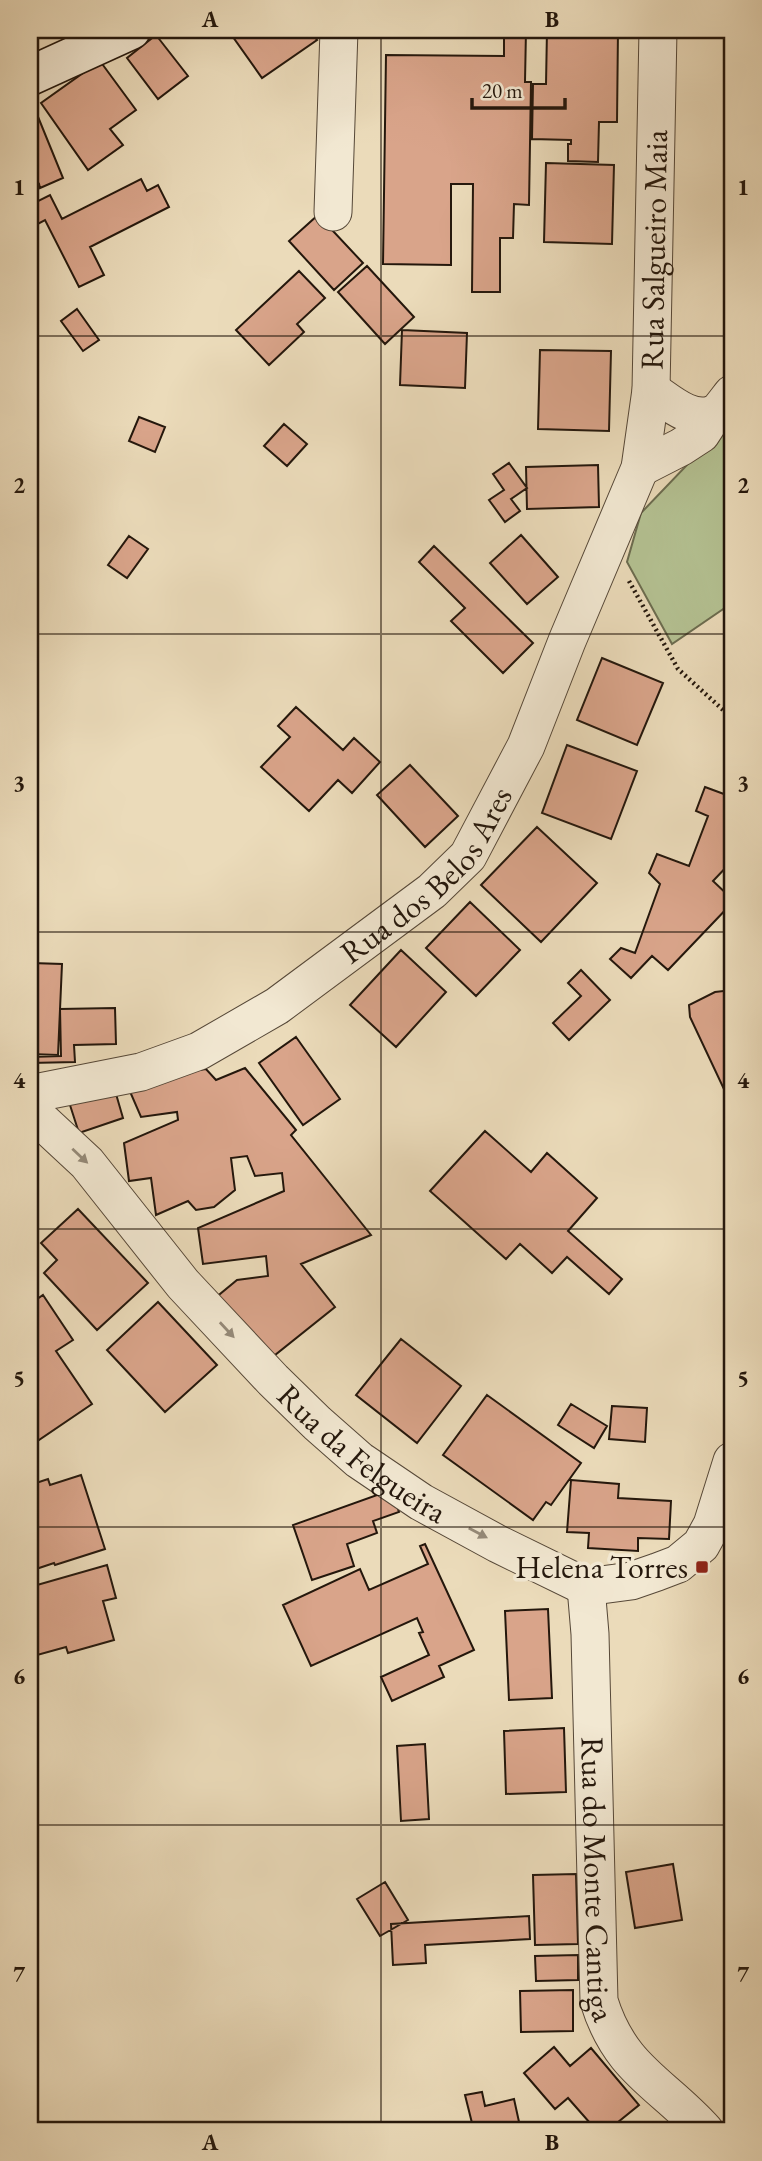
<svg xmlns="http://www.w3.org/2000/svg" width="762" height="2161" font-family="'EB Garamond',serif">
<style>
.green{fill:#b4c192;stroke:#6c6c4f;stroke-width:2}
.building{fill:#d9a48a;stroke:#24170c;stroke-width:2}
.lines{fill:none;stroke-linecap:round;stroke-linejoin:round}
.street-casing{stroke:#564838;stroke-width:39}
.secondary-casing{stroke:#24170c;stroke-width:41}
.path{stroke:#24170c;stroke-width:4.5;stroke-dasharray:2 3.5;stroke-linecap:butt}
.street{stroke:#f2e8d2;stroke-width:37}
.secondary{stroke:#f2e8d2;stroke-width:38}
.oneway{fill:#958a79}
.grid{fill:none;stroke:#24170c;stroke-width:2;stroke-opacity:0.55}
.poi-dot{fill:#8f2418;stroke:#f2e8d2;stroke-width:2.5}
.labels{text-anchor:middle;stroke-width:7;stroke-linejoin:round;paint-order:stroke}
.street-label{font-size:32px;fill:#24170c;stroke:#f2e8d2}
.poi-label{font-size:32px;fill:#24170c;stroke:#f2e8d2;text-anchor:end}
.neatline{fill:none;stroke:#24170c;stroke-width:2.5}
.grid-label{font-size:23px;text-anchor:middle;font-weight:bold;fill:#24170c}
</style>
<rect width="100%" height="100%" fill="#ebdbba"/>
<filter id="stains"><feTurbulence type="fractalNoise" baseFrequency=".00286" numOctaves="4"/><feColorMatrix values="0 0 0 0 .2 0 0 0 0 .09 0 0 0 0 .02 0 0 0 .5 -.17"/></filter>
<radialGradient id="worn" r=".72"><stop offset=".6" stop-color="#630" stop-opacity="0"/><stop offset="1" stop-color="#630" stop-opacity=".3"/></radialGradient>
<path class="green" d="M732,418V603L672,644L627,562L641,513Z"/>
<path class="building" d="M228,30H309L317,40L262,78Z
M504,30H526L525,82H531L529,205L514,204L513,238H500V292H472L473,184H451V265L383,264L386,55L504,56Z
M547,30H618L617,122H599L598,162L568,161V144H571V140L532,139L533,84H546Z
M156,35L188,76L158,99L127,58Z
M100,61L136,110L110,129L123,145L88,170L41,103Z
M34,107L63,178L40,188L39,184L30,188V108Z
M546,163L614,165L612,244L544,242Z
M141,179L147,191L158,185L169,207L90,247L104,275L79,287L45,220L30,228V205L50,195L62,219Z
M318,215L363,263L334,290L289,241Z
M367,266L414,317L385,344L338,292Z
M299,271L325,298L297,324L304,332L269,365L236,330Z
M77,309L99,340L83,351L61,321Z
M402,330L467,333L465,388L400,385Z
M540,350L611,351L609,431L538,429Z
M139,417L165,427L155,452L129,441Z
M284,424L307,444L287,466L264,446Z
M509,463L527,488L511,499L520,511L505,522L489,500L504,490L493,474Z
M598,465L599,507L527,509L526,467Z
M521,535L558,577L527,604L490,563Z
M129,536L148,549L127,578L108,565Z
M434,546L533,643L503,673L451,621L465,608L419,562Z
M602,658L663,683L637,745L577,720Z
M296,707L343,750L354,738L380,762L352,793L338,780L309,811L261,767L290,737L278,726Z
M567,745L637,771L611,839L542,813Z
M410,765L458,816L425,847L377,795Z
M705,787L732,797V861L713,881L732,899V903L668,970L652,956L631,978L610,959L621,948L635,953L660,884L649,873L657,854L689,866L708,816L696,811Z
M537,827L597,883L541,942L481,885Z
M470,902L520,950L476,996L426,948Z
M30,940H33L32,963L62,964L58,1055L30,1054Z
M401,950L446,992L396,1047L350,1005Z
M581,970L610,1000L569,1040L553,1023L581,996L568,983Z
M732,990V1118L731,1104L690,1017L689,1005L715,992Z
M115,1008L116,1044L74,1045L75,1062L30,1063V1057L61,1056L60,1009Z
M296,1037L340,1099L303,1125L259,1063Z
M245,1068L296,1130L291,1135L371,1235L301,1264L335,1307L265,1363L214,1299L237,1280L268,1276L266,1256L203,1264L198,1228L284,1191L282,1173L255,1176L247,1156L231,1158L235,1190L214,1207L196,1210L188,1201L156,1215L151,1178L129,1181L124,1143L178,1120L177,1112L141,1117L125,1080L206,1069L216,1080Z
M114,1087L123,1118L79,1133L69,1102Z
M485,1131L531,1172L547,1153L597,1198L568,1231L622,1279L609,1294L567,1257L552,1273L520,1244L506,1259L430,1191Z
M78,1209L148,1283L97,1330L44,1273L57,1260L41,1243Z
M43,1295L73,1340L56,1351L92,1404L33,1444L30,1439V1323L33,1321L30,1315V1304Z
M158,1302L217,1365L165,1412L107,1350Z
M401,1339L461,1386L417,1443L356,1395Z
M487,1395L581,1463L551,1505L546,1502L533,1520L443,1455Z
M571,1404L607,1426L594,1448L558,1425Z
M612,1406L647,1408L645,1442L609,1439Z
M81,1475L105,1549L55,1565L54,1563L30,1571V1485L48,1479L50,1485Z
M571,1480L619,1484L618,1498L671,1501L669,1539L638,1538V1551L588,1548L589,1533L567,1532Z
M391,1490L399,1512L373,1521L377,1533L347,1544L354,1566L312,1580L293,1525Z
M425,1544L474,1650L439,1666L444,1677L392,1701L381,1677L429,1655L419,1633L423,1632L417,1618L311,1666L283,1605L360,1569L369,1590L428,1564L420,1546Z
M107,1565L116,1598L103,1601L114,1640L68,1653L66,1647L30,1657V1587Z
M548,1609L552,1698L509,1700L505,1611Z
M564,1728L566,1792L506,1794L504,1731Z
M425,1744L429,1819L401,1821L397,1746Z
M673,1864L682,1920L635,1928L626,1872Z
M576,1874L578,1944L535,1945L533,1875Z
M385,1882L408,1920L380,1936L357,1899Z
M529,1916L530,1939L425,1945L426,1963L393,1965L391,1924Z
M578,1955V1980L536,1981L535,1956Z
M573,1990V2031L521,2032L520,1991Z
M554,2047L570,2066L591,2048L639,2105L607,2131H597L568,2098L555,2109L524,2073Z
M482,2092L485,2106L514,2099L521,2131H474L465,2095Z"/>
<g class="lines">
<defs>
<g id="street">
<path d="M333,212L339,30"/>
<path d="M651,390C668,401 691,423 713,414C720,411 727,400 732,394"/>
<path d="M640,468L681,447L701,434L714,414"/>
<path id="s1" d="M30,1094L141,1072L199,1051L277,1006L432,891L468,856L526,746L567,641L640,468L651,390L658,30"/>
<path id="s2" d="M30,1110L87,1163L183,1284L273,1380L317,1423L359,1460L421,1502L498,1544L586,1587L631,1581L657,1572L678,1564L701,1545L712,1525L732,1461"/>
<path id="s3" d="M586,1587L590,1634L599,2001C620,2070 662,2083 705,2131"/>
</g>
<path id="secondary" d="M30,76L131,30"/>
</defs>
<use href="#street" class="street-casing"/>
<use href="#secondary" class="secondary-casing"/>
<path class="path" d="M629,581L678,669L732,718"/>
<use href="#street" class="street"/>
<use href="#secondary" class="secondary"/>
</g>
<defs><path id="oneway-solid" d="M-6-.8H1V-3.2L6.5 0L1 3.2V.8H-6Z" transform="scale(1.75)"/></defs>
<g class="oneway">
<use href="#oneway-solid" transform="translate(80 1156) rotate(43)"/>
<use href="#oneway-solid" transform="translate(227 1330) rotate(47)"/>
<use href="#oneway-solid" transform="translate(478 1533) rotate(28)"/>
</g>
<path class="grid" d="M381,30V2131M30,336H732M30,634H732M30,932H732M30,1229H732M30,1527H732M30,1825H732"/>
<rect class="poi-dot" x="695" y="1560" width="14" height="14" rx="3.5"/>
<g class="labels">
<g class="street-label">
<text dy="11" stroke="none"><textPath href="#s1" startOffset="1152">Rua Salgueiro Maia</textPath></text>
<text dy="11" stroke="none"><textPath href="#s1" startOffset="466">Rua dos Belos Ares</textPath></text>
<text dy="11" stroke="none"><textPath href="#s2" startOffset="480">Rua da Felgueira</textPath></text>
<text dy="11" stroke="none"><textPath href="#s3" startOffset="292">Rua do Monte Cantiga</textPath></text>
</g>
<g class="poi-label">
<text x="688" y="1578">Helena Torres</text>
</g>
</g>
<rect width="762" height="2161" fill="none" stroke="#ebdbba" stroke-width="77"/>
<path d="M472 98v10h93v-10" fill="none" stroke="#24170c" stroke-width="3.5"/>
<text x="482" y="98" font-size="21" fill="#24170c" stroke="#f2e8d2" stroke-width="5" paint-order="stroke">20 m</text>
<rect x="38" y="38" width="686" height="2084" class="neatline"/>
<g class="grid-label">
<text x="210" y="27">A</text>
<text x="552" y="27">B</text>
<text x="19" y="195">1</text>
<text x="743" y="195">1</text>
<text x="19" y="493">2</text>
<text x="743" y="493">2</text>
<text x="19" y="791">3</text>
<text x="743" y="791">3</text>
<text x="19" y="1088">4</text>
<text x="743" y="1088">4</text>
<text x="19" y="1386">5</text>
<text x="743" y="1386">5</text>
<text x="19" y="1684">6</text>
<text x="743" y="1684">6</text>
<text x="19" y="1982">7</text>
<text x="743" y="1982">7</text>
<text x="210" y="2150">A</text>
<text x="552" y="2150">B</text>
</g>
<rect width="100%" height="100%" filter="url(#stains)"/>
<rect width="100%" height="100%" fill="url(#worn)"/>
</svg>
